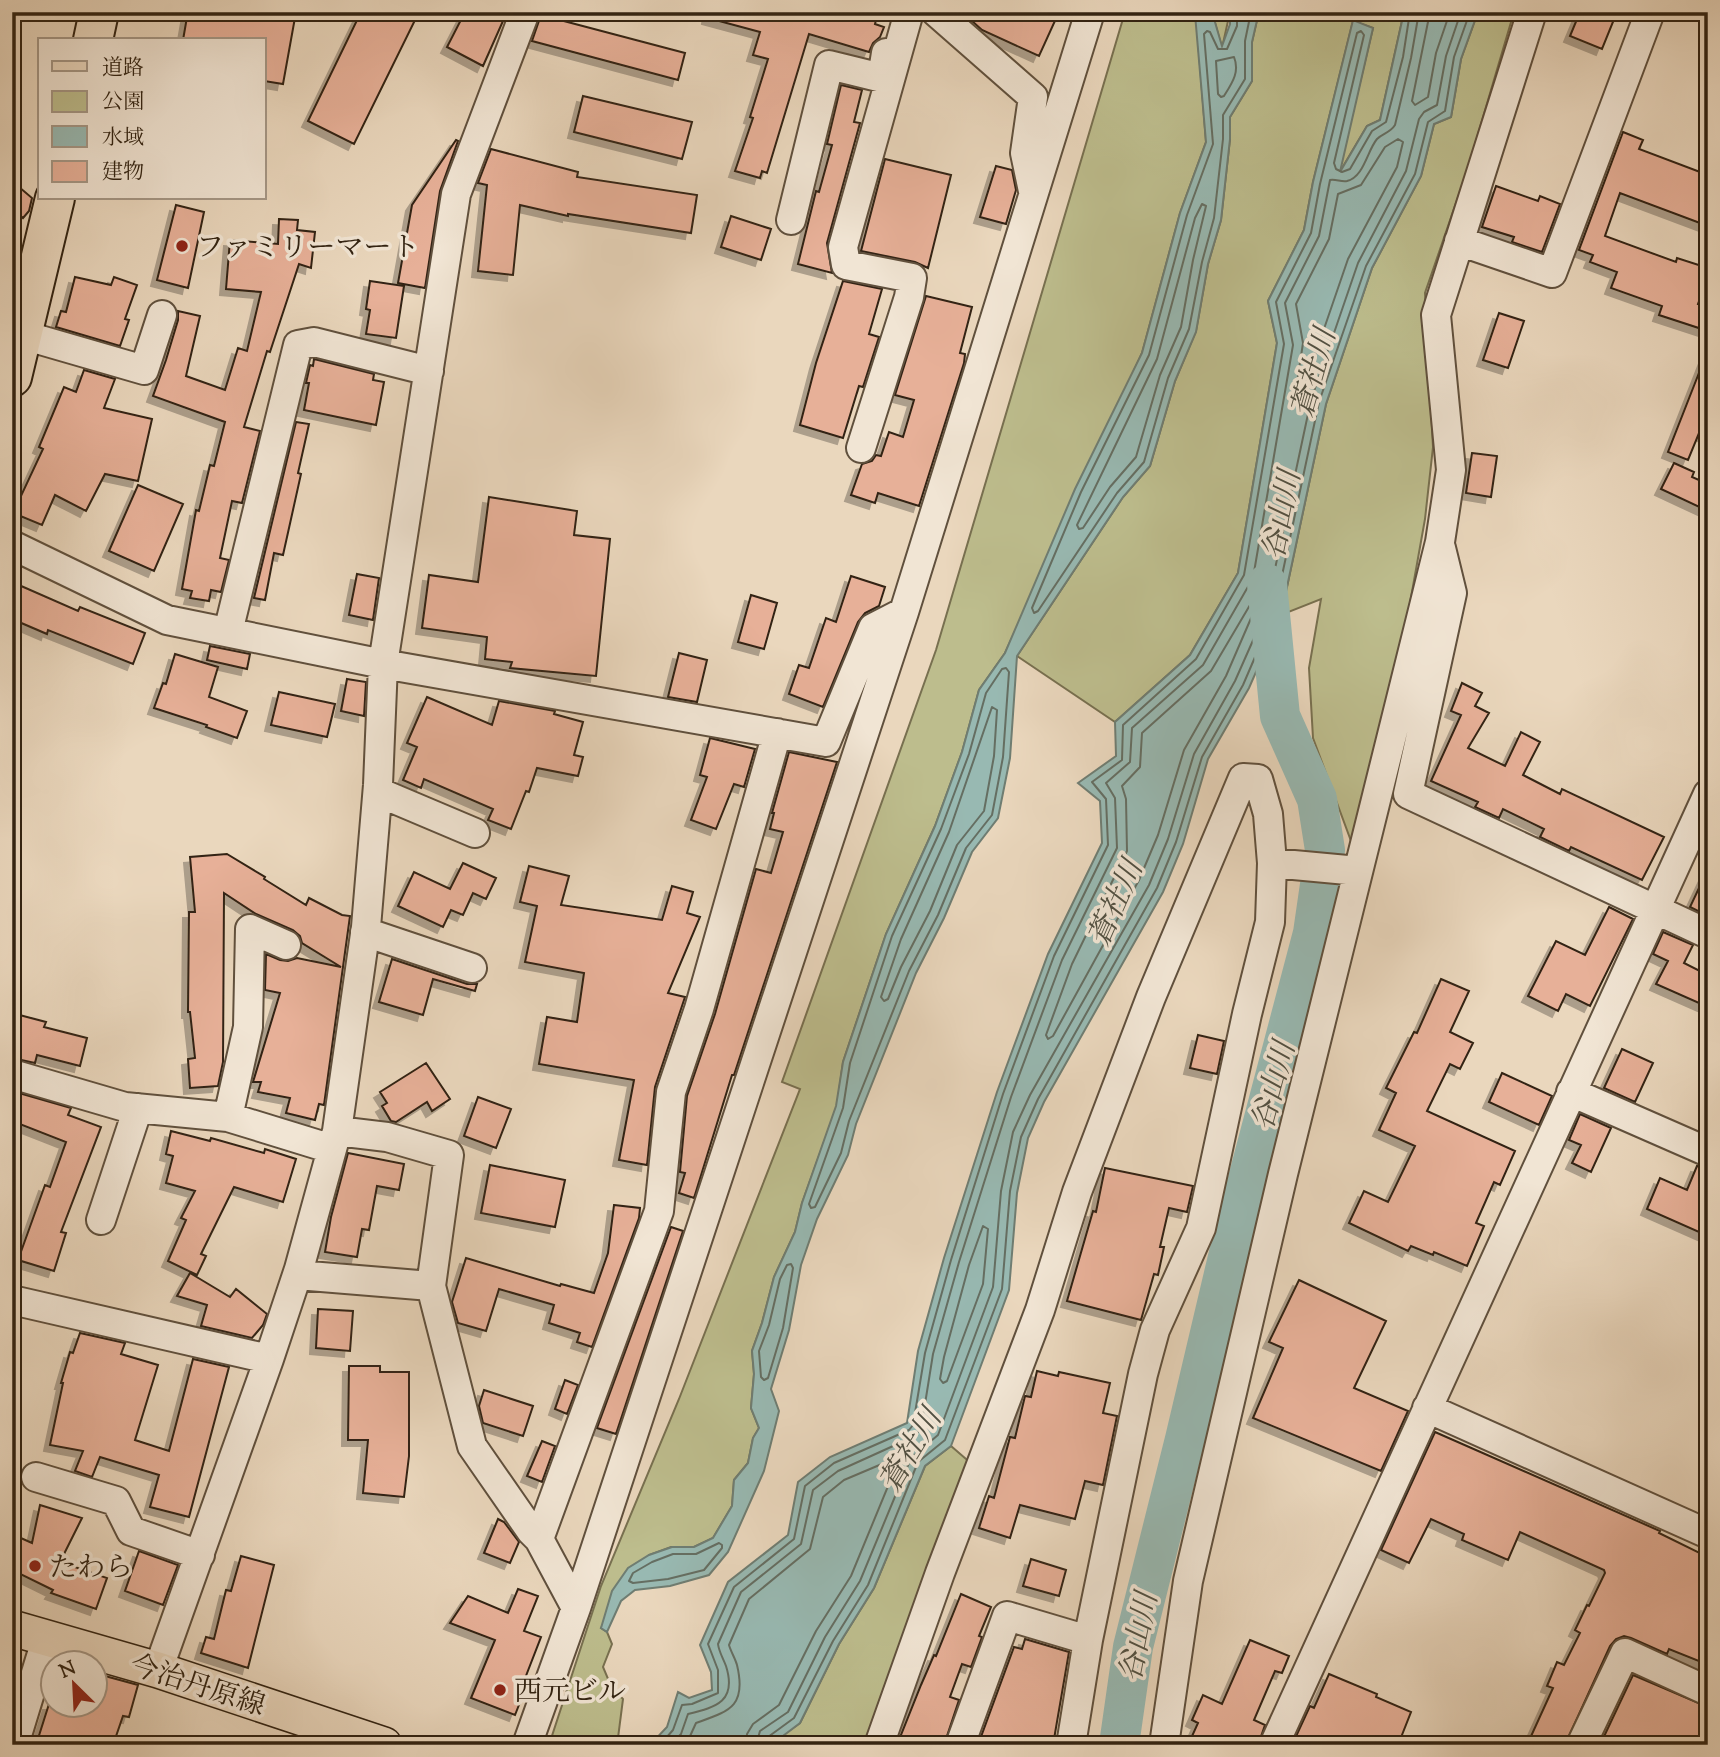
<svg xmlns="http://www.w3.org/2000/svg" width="1720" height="1757" font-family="'Sorts Mill Goudy','Noto Serif JP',serif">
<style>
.green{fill:#bdbd8d;stroke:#787050;stroke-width:2}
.water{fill:#98b9b2;stroke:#6f7d72;stroke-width:2}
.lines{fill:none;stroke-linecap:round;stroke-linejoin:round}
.shore{stroke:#656e62;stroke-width:2}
.river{stroke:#98b9b2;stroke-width:40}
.building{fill:#e7b098;stroke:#322312;stroke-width:2;filter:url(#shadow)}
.minor-casing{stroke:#60503d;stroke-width:32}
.major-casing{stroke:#322312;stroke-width:38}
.highway-casing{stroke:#322312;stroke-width:42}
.minor{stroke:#f1e5d4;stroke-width:28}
.major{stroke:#ead7bd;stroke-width:35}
.highway{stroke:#ead7bd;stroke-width:38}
.poi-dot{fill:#8f2418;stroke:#f1e5d4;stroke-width:2.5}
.labels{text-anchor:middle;stroke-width:7;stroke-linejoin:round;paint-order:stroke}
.poi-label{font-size:28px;fill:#322312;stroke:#f1e5d4;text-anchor:start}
.street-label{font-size:28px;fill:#322312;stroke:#f1e5d4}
.water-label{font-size:30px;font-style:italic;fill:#515042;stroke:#f1e5d4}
</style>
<defs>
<filter id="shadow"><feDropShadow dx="-6" dy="6" stdDeviation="0" flood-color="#0004"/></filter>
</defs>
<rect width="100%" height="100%" fill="#ead7bd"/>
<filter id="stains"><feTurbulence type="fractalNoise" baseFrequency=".00286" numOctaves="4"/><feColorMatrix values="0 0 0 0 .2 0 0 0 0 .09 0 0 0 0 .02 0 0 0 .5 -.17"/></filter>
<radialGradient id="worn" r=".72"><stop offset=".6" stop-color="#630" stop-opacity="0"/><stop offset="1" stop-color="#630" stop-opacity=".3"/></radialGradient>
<path class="green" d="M1125,12H1199L1196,15L1206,142L1180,213L1142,353L1005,653L979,690L962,752L935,826L886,934L843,1062L837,1106L802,1203L795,1232L774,1277L762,1323L752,1351L754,1374L751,1408L759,1428L753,1438L748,1463L734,1480L732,1506L713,1538L694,1547H671L649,1555L601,1628L607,1632L612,1644L603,1667L611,1686L623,1699L618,1738L614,1745H549L601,1586L679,1399L800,1089L782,1082L936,650Z
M1212,12H1230L1222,48Z
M1256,12H1404L1380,120L1367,126L1338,175L1373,28L1353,21L1313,182L1304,230L1268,301L1277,343L1238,573L1190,655L1115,722L1017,656L1123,497L1150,466L1175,381L1196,331L1208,264L1221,220L1230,139V117L1252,81V42L1258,16Z
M1478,12H1514L1468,168L1425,293L1433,447L1425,519L1400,659L1351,841L1313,738L1309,668L1321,599L1281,615L1326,404L1372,268L1421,176L1434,124L1451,117L1461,59Z
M951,1446L973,1465L867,1745H768L800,1723L839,1644L874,1588L925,1466Z"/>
<path class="water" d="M1199,12H1212L1222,46L1230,24V12H1256L1258,16L1252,42V81L1230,117V139L1221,220L1208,264L1196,332L1175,381L1150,466L1123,497L1017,656L1010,758L998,818L972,852L944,918L916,973L856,1124L848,1155L817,1219L801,1265L789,1330L771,1389L779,1411L764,1471L728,1552L709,1575L670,1586L635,1590L621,1601L607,1632L601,1628L612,1591L628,1568L649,1555L672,1547H694L713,1538L732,1506L734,1480L748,1463L753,1438L759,1428L751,1408L754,1374L752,1351L762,1323L774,1277L795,1232L802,1203L836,1106L843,1062L886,934L935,826L962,752L979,690L1005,653L1075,489L1142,353L1180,213L1206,142L1195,14Z
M1404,12H1478L1461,59L1451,117L1434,124L1421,176L1372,268L1326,404L1281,615L1249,688L1208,759L1183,844L1163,892L1044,1102L1028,1138L1017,1193L1009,1290L951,1446L925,1466L874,1588L839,1644L800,1723L771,1745H650L667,1727L678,1692L689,1698L712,1690L711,1672L700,1645L728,1582L788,1535L798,1482L830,1457L907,1423L918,1351L944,1258L997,1092L1048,954L1102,843L1100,801L1078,783L1116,756L1115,722L1190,655L1238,573L1277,343L1268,301L1304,230L1313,182L1353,20L1373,28L1340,172L1367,126L1380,120Z"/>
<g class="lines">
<path class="shore" d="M1237,12V26L1227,49H1218L1210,32L1207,31L1204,34L1213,144L1187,215L1149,355L1081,492L1032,608L1034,613L1038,611L1117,493L1144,462L1168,378L1189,329L1202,262L1214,218L1223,139V115L1245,79V41L1251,12
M1430,12L1412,101L1415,105L1428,97L1436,53L1450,12
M1234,57C1240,72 1232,83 1224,96L1221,97L1218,94L1216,61Z
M1398,139L1403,142L1397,167L1348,259L1303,390L1298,393L1296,389L1303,343L1296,304L1329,239L1338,194L1361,185L1385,147Z
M1202,204L1206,206L1193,260L1181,327L1160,375L1136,457L1110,487L1083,528L1079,529L1077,525L1157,359L1195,218Z
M1250,605L1254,606L1255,609L1226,676L1184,750L1158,835L1139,880L1053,1036L1048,1039L1046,1035L1072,964L1127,851L1126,799L1122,786L1140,767L1142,733L1211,671Z
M1006,668L1009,672L1003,757L992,815L966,848L938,915L909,971L849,1121L841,1153L815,1207L811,1208L809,1204L843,1108L850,1063L892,936L941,829L969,754L986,693L1002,669Z
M992,707L997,710L994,756L984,811L957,845L930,911L901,967L888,999L884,1001L881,997L901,939L949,832Z
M983,1226L988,1229L983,1284L947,1381L943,1383L940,1379L944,1357L969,1265Z
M791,1264L793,1268L783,1328L768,1378L764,1380L761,1377L759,1351L769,1325L780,1279L787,1265Z
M719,1543L722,1545V1548L704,1570L668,1579L633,1583L629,1581L633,1573L652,1562L673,1554H696Z
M660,1745L673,1730L682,1705L692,1704L718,1693V1670L708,1644L734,1587L794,1539L805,1486L834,1463L909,1430L913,1425L925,1353L951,1260L1003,1094L1054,956L1108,845L1106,799L1092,782L1122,760L1123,725L1196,659L1244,575L1284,344L1276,302L1311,233L1320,184L1357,33L1361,31L1364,35L1334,163L1336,169L1342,172L1350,169L1372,131L1386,122L1403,57L1410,12
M671,1745L681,1734L688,1714C717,1707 737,1701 726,1666C723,1658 719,1652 718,1644L741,1592L801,1544L813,1490L838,1471L913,1437L921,1429L933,1354L959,1262L1011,1097L1062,960L1117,848L1115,798L1106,783L1130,762L1132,728L1203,665L1253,578L1293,345L1285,303L1319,236L1330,180C1336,179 1341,182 1347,181C1364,177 1367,151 1377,139C1383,133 1390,133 1395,125L1411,58L1419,12
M686,1745L696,1723C729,1711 747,1707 737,1665C735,1658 731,1652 729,1645L749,1599L810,1549L823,1497L844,1480L896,1458L898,1462L851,1576L816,1631L779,1705L753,1724L747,1734L746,1745
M756,1745L760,1731L788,1712L825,1637L860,1581L911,1458L938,1435L993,1287L1001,1191L1013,1132L1030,1095L1149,885L1168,839L1194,754L1235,681L1266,611L1311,400L1358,263L1406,171L1419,119L1424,112L1437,105L1446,56L1461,12
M765,1745L768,1737L794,1718L833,1641L868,1585L918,1462L945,1440L1002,1289L1010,1191L1021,1137L1038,1099L1157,888L1176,842L1202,757L1243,685L1274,613L1319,402L1366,266L1415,174L1428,122L1445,111L1454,57L1470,12"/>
<path class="river" d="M1119,1745L1133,1647L1185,1439L1233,1236L1313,933L1325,850L1317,799L1280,716L1267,584"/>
</g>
<path class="building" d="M200,12H296L283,84L264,81V40H183L187,17Z
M361,12H419L354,144L308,121Z
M465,12H507L483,66L447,47Z
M709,12H878L875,24L884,27L880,37L873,43L869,52L809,34L767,173L762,171L760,178L735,171L753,118L750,117L768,59L753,55L760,32L708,18Z
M962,12H1059L1039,56L982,30Z
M1580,12H1617L1602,49L1570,36Z
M541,15L685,53L678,80L532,41Z
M841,85L862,90L854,122L860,123L827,243L832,273L798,264L816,191L819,192L832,145L827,144Z
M583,96L692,122L682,159L574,132Z
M1623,132L1643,140L1639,149L1708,175V226L1620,193L1605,236L1676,262L1677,258L1708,268V275L1698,304L1708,307V331L1659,315L1662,306L1611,288L1617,272L1590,262L1593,255L1579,250Z
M456,140L458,141L440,191L425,288L398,283L412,205Z
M491,149L578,172L577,177L697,195L691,233L568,214V216L520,205L513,275L478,271L487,185L478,183Z
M885,159L951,175L928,268L915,262L861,251Z
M996,166L1012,170L1016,190L1006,224L980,217Z
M12,181L32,198L29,211L23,218L12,209Z
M1496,186L1538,201L1540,196L1560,204L1542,252L1512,242L1514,237L1482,227Z
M176,205L204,212L188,288L157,280Z
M731,216L771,229L761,260L721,247Z
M279,219L298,220L297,230L315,232L311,268L299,264L270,352L267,351L244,427L260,431L242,503L232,501L220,558L229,560L221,592L211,590L209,601L190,598L192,591L182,589L196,510L199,511L210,465L214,466L225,422L153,396L166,360L178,320V311L200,316L186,376L225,390L238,348L247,351L261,292L226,289L230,240L278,244Z
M75,277L111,285L114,277L137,285L125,319L129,320L120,346L56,327L61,311L66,312Z
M370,281L404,286L396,338L366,334L370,310L366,309Z
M843,281L882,289L869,334L879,337L863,387L859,386L843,438L800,425L816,363Z
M926,296L972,307L960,353L965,354L964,363L919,506L878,493L875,503L851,495L862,464L872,461L876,455L881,456L889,432L903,437L914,400L895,395Z
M1499,313L1524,321L1508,368L1483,360Z
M1706,355L1708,437L1699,433L1688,460L1668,452Z
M314,359L374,374L373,380L384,382L376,425L304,410L309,383H306L310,365L313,366Z
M84,370L115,379L104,408L152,419L138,481L105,474L86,511L55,495L42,525L13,513L43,449L39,447L64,387L76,392Z
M296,422L309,424L298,473L301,474L283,555L274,553L265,600L254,598Z
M1472,453L1497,456L1491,497L1466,493Z
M1674,463L1694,472L1692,477L1708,484V511L1661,489Z
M138,485L183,504L154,571L109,551Z
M489,497L577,511L574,535L610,539L596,676L510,668L512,662L485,659L487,637L422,628L429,575L478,582Z
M357,574L379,578L373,620L349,615Z
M851,576L885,587L879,606L865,613L858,622L823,707L789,694L799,665L809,668L826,618L836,622Z
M12,582L78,611L80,607L145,633L133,664L48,630L47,634L12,619Z
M751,595L777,603L764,649L738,642Z
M210,646L250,654L247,669L207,660Z
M679,653L707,660L697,702L668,697Z
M175,654L218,667L209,697L247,711L237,738L206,727L207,725L154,708L163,683L166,684Z
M347,679L366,682L364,716L341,711Z
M1462,683L1482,693L1475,706L1489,713L1468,748L1505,766L1521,732L1540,742L1523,775L1525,776L1560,794L1562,789L1664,837L1642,880L1571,847L1569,851L1540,837L1544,829L1503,809L1499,818L1475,807L1478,802L1431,781L1461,715L1451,711Z
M279,692L335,704L327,737L271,725Z
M427,697L492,725L499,701L555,711L554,714L583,722L574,755L583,757L578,776L537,768L529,792L526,791L511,829L488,820L493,809L424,779L421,788L403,780L417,747L407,743Z
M710,738L755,749L744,787L734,784L716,829L691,820L707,777L700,775Z
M789,752L837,762L734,1075H732L694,1198L679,1193L685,1173L680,1172L687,1096L715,1014L756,869L771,873L783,832L770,829L774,813H772Z
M227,854L265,877L264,879L306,905L309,898L342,915L350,916L324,1105L319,1104L315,1120L286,1113L290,1098L258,1092L261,1082H253L280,993L265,990L266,954L280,960L288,961L297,958L341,967L302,943L300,936L293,930L256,914L224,893L223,1062L218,1086L190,1088L188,1059L195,1058L190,1012H188L189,912H195L190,857Z
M463,863L496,878L486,899L473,893L463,915L451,910L443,927L398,906L414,872L450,889Z
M529,866L569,876L561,905L662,920L672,886L693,892L687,913L700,917L668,993L685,997L655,1087L647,1165L619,1160L634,1080L539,1064L547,1017L577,1022L584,973L525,962L537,906L520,902Z
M1708,869V916L1690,907Z
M1609,907L1633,919L1590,1006L1566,994L1558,1011L1528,996L1556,941L1585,955Z
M1663,932L1693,945L1684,963L1708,975V1007L1656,984L1668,961L1653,954Z
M392,959L467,984H477L475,991L433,979L423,1015L379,1002Z
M1441,979L1469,991L1450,1032L1473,1043L1460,1069L1450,1064L1427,1111L1515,1151L1500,1185L1494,1182L1476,1223L1484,1226L1467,1266L1434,1252L1433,1255L1411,1246L1408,1251L1349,1223L1364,1191L1388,1202L1415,1146L1379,1130L1396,1093L1386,1088L1414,1032L1417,1033Z
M12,1013L46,1022L44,1027L87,1038L80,1066L37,1055L35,1063L12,1058Z
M1198,1035L1224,1041L1217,1074L1190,1068Z
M1622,1049L1653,1063L1635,1102L1604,1088Z
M426,1063L450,1099L432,1111L427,1102L396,1122L391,1121L382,1106L387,1103L380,1092Z
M1502,1073L1552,1096L1539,1125L1489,1102Z
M12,1091L71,1108L68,1115L101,1127L61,1232L66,1233L54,1271L18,1260L45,1185L50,1187L66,1142L20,1124L19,1128L12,1127Z
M478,1097L511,1109L496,1148L464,1136Z
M1580,1114L1611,1128L1591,1172L1572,1163L1581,1145L1569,1140Z
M171,1131L210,1141L211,1138L264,1153L265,1149L296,1159L283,1202L234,1187L201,1254L206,1256L197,1275L168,1261L186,1220L181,1218L195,1191L166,1183L173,1156L166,1154Z
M348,1153L404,1164L399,1190L377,1186L369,1230L362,1229L357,1257L325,1252L331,1217Z
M490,1165L565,1180L555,1227L481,1213Z
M1697,1166L1708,1168V1236L1647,1209L1660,1178L1687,1190Z
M1105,1168L1193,1186L1187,1212L1169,1208L1160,1247H1164L1158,1275L1154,1274L1141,1320L1067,1301L1093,1211L1096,1212Z
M614,1205L640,1208L639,1218L592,1347L577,1342L580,1333L549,1323L554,1305L499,1289L486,1331L458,1323L452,1302L466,1258L560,1286L561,1284L594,1293L608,1253Z
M671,1227L683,1231L616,1434L597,1428Z
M190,1273L230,1297L236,1289L267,1314L263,1325L252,1338L201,1326L207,1305L177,1296Z
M1299,1280L1386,1321L1354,1388L1408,1411L1381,1471L1253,1418L1283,1348L1269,1342Z
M318,1309L353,1311L350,1351L316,1348Z
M80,1333L125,1343L121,1354L158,1365L135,1440L169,1451L193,1359L229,1367L189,1517L150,1507L159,1475L100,1457L92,1477L75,1471L83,1451L50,1445L63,1383H61L70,1352L73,1353Z
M349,1366H380V1372H409V1456L404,1497L363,1493L368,1440H348Z
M1037,1371L1058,1376L1059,1372L1110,1383L1103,1413L1117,1416L1103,1485L1085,1481L1075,1519L1020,1505L1010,1538L979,1528L989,1496L994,1498L1010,1437L1015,1438L1025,1396L1031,1397Z
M565,1380L578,1385L567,1414L555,1409Z
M484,1390L533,1406L523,1436L483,1423L479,1406Z
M1435,1432L1660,1531L1659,1533L1708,1557V1673L1701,1669L1704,1663L1669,1649L1667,1654L1631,1638L1624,1636L1616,1639L1610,1646L1565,1745H1527L1553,1688L1547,1686L1557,1662L1564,1665L1580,1633L1575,1630L1587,1605L1589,1606L1605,1573L1604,1570L1520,1532L1508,1560L1462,1540L1464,1534L1431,1519L1409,1563L1381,1550Z
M542,1441L555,1446L542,1482L527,1476Z
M40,1505L82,1518L60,1562L107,1578L96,1609L51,1593L53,1590L12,1570V1534L32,1543Z
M498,1519L504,1522L519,1542L510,1563L484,1553Z
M139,1551L178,1565L163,1605L125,1591Z
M241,1556L274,1565L248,1668L201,1653L206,1637L214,1639L226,1590L231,1591Z
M1031,1559L1066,1570L1059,1596L1023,1586Z
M518,1589L538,1596L524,1631L541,1637L524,1681L528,1682L515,1715L471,1698L495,1640L450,1623L468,1596L508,1613Z
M961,1594L991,1607L979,1636L982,1637L971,1667L962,1664L950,1697L959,1700L944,1745H897L921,1685L934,1655L936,1656Z
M1025,1639L1069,1652L1053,1745H1030L1012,1739L1010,1745H978L1014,1647L1022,1649Z
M1250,1640L1289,1656L1282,1673L1275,1671L1254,1720L1265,1725L1258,1745H1188L1198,1723L1192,1720L1203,1695L1222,1704Z
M94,1673L138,1685L129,1717L123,1716L113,1745H36L49,1704H94Z
M1329,1674L1377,1694L1376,1697L1411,1712L1398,1745H1292L1310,1706L1314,1708Z
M1633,1675L1708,1707V1745H1600Z"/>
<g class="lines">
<defs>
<path id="minor" d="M936,12L1033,97L1025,153L1033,191
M791,220L829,65L882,78L886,53
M1459,241L1552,273L1650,12
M23,335L144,370L162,315
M861,448L909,297L912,278L846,265L843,247L909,12
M12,545L167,620L383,664L826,742L873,628L904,612
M1441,548L1452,593L1408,794L1708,934
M228,632L298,345L314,342L429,371
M378,792L475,833
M1272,863L1358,871
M365,932L472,968
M12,1074L125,1107L228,1117L332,1149
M1571,1092L1708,1152
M228,1117L248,1027L250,929L286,945
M337,1131L387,1137L449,1155L431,1286L472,1446L531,1531L539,1539L576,1608
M101,1220L138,1108
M297,1275L431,1286
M12,1300L269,1359
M1427,1408L1708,1534
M36,1477L116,1501L131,1531L200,1555
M539,1539L659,1211L671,1092L699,1009L777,733
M158,1670L269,1359L299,1269L337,1131L366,927L378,785L383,664L456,194L525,12
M14,1745L47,1637
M527,1745L576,1608L904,612L1090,12
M879,1745L940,1573L1040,1310L1077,1192L1151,997L1243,778L1258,779L1268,814L1272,863L1270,922L1247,1014L1201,1228L1155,1330L1143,1374L1088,1640
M960,1745L1007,1616L1088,1640L1071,1745
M1164,1745L1188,1581L1283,1174L1440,542L1451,470L1436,315L1532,12
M1274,1745L1708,794
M1581,1745L1625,1653L1708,1691"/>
<path id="major" d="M12,1628L158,1670L384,1745"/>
<path id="highway" d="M93,40L99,12
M12,377L55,198"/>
</defs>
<use href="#minor" class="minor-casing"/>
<use href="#major" class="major-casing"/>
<use href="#highway" class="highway-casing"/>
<use href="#minor" class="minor"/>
<use href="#major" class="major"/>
<use href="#highway" class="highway"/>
</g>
<g class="poi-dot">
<circle cx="182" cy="246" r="7"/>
<circle cx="35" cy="1566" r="7"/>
<circle cx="500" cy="1690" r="7"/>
</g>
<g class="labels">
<g class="poi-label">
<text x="196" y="256">ファミリーマート</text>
<text x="49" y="1576">たわら</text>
<text x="514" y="1700">西元ビル</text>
</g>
<g class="street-label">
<text transform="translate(198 1684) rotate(18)" y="10">今治丹原線</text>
</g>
<g class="water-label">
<text transform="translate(1313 373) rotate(-74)" y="10">蒼社川</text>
<text transform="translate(1281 515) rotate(-79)" y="10">谷山川</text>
<text transform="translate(1115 903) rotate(-66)" y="10">蒼社川</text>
<text transform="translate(1273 1086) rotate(-75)" y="10">谷山川</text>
<text transform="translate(910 1450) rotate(-59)" y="10">蒼社川</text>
<text transform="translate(1138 1637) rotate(-79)" y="10">谷山川</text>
</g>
</g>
<rect width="1720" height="1757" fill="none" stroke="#ead7bd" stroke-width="42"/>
<rect x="14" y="14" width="1692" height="1729" fill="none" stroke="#322312" stroke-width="3.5"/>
<rect x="21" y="21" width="1678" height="1715" fill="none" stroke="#322312" stroke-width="2"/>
<rect x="38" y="38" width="228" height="161" fill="#f1e5d4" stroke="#a59786" stroke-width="2"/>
<rect x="52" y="61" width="35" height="10" fill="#ead7bd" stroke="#a59786" stroke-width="2"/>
<text x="102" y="74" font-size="21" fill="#322312">道路</text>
<rect x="52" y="91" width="35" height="21" fill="#bdbd8d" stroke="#a59786" stroke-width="2"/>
<text x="102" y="108" font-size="21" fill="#322312">公園</text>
<rect x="52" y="126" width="35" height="21" fill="#98b9b2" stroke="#a59786" stroke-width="2"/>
<text x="102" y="144" font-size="21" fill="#322312">水域</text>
<rect x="52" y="161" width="35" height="21" fill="#e7b098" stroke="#a59786" stroke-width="2"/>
<text x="102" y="178" font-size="21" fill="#322312">建物</text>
<g transform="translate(74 1684) rotate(336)"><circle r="33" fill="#f1e5d4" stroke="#a59786" stroke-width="2"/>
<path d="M0-5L12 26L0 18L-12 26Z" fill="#8f2418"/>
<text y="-10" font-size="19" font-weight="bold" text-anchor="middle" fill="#322312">N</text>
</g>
<rect width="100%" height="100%" filter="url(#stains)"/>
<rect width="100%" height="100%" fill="url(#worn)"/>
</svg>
